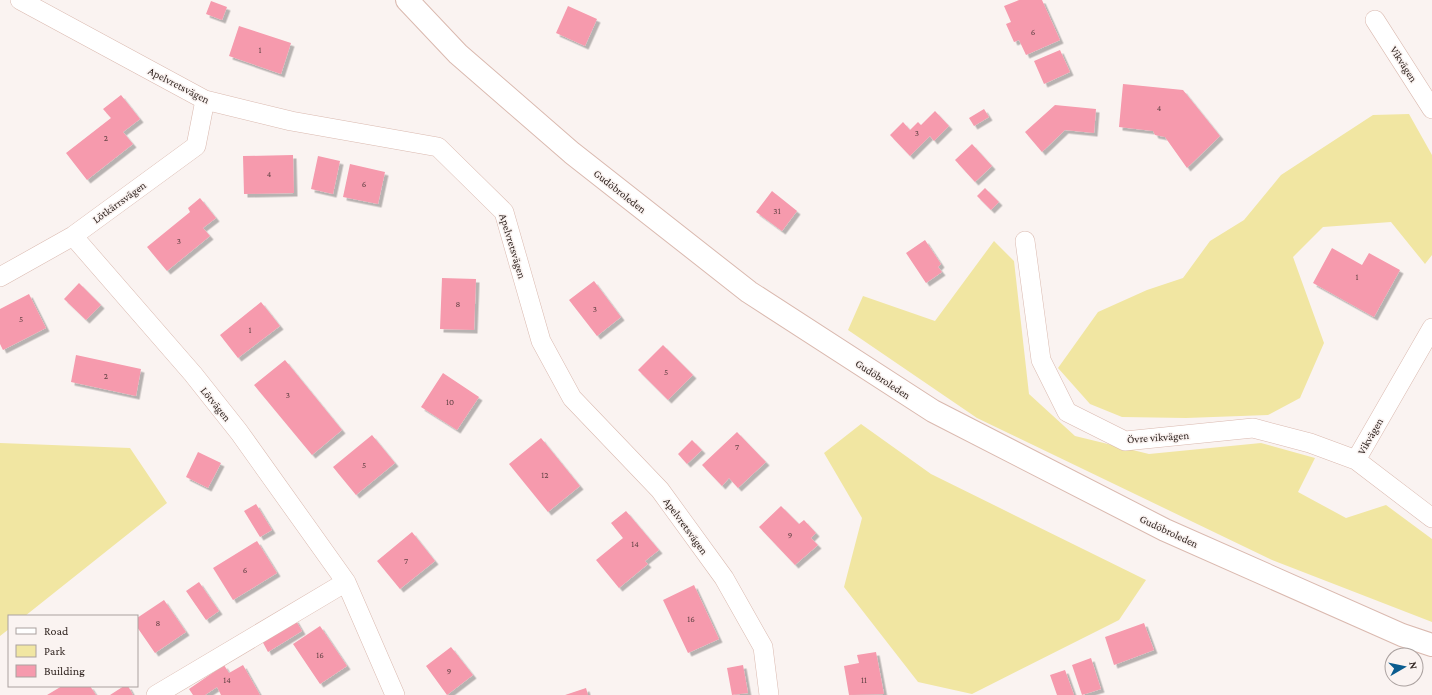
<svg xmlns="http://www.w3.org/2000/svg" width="1432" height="695" font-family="'Crimson Pro',serif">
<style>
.green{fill:#f1e6a2}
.building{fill:#f69aad;filter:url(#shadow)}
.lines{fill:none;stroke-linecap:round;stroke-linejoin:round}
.minor-casing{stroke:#dab9af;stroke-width:20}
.secondary-casing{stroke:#dab9af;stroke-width:24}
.minor{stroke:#fff;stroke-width:19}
.secondary{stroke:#fff;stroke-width:22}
.labels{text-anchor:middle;stroke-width:3;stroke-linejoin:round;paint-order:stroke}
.number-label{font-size:9px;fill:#644446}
.street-label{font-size:11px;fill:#332723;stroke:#faf3f1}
</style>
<defs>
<filter id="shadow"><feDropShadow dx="3.5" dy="3.5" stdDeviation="0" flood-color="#0004"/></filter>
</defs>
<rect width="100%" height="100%" fill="#faf3f1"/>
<path class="green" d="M1409,114L1432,155V255L1425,264L1391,222L1323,227L1293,257L1324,343L1300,398L1268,415L1186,418L1122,417L1090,404L1058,368L1098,312L1147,290L1183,278L1210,241L1244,220L1281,175L1373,115Z
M994,241L1014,261L1029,394L1075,436L1149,454L1261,443L1315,458L1298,492L1346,518L1386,505L1432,539V622L1272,560L977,418L848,330L863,296L935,321Z
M861,424L931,474L1146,580L1119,620L972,694L918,682L844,587L862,518L824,453Z
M0,443L130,448L167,503L25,616H9V629L0,636Z"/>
<path class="building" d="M1019,0H1042L1060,40L1026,55L1019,40L1014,42L1006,24L1011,22L1004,6Z
M211,1L227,7L222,20L206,14Z
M568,6L597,19L585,46L556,33Z
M239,26L291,43L281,74L229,56Z
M1060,50L1070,72L1044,84L1034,61Z
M1123,84L1183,90L1220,136L1187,168L1165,137L1155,135L1153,131L1119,127Z
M121,95L140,119L123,132L133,144L87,180L66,153L111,118L103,109Z
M1055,105L1096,109L1094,133L1065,130L1042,152L1025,132Z
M984,109L989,117L974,126L969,118Z
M935,111L949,126L934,141L930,136L910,156L890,135L903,122L910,130L918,122L921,125Z
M972,144L992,166L975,182L955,160Z
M293,155L294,193L244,194L243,156Z
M318,156L340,161L333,194L311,189Z
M350,164L385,172L378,204L343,197Z
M985,188L999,202L991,210L977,196Z
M772,191L797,211L782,231L756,212Z
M200,198L216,218L203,228L210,236L167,271L147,247L190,212L188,208Z
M925,240L941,264L938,267L942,272L926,283L906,253Z
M1332,248L1362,265L1369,253L1400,270L1374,317L1313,283Z
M442,278L476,279L474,330L440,329Z
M594,281L621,317L597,336L569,300Z
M79,283L101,305L86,320L64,299Z
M29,294L46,328L3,350L0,344V309Z
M261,302L280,326L238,358L220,335Z
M663,345L693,375L668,400L638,370Z
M76,355L141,369L136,396L71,382Z
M285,360L342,430L312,455L254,385Z
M443,373L479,397L457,430L421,407Z
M737,432L766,462L738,488L729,478L722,486L702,465Z
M372,435L395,463L356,495L333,467Z
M541,438L580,486L548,512L509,464Z
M692,440L702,450L687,464L678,454Z
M198,452L221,463L208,488L186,477Z
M256,504L272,530L260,537L244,511Z
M781,506L799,524L804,520L816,533L811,538L818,545L795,565L759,527Z
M626,511L659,550L645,561L648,564L619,588L596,560L623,538L611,523Z
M412,532L435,561L400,589L377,561Z
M257,541L277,573L233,600L213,568Z
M199,582L219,611L206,620L186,591Z
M694,585L719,639L688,653L663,600Z
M164,600L186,632L155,653L137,627V618Z
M295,619L302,631L268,652L261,639Z
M1144,623L1154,650L1114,665L1105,637Z
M320,626L347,666L320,684L293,644Z
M451,647L473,675L447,695L426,666Z
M876,652L884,694L849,695L844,666L859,663L857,655Z
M1091,658L1101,689L1082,695L1072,665Z
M224,665L229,673L243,665L260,695H221L217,687L205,695H193L189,689Z
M743,665L748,693L732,695L727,668Z
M1065,670L1074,695H1057L1050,675Z
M62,686H90L96,695H47Z
M124,686H128L133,695H110Z
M586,688L588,695H565Z"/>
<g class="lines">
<defs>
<path id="minor" d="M20,0L205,100L291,121L438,147L504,212L541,341L572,398L660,490L724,578L763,647L769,695
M1375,20L1432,109
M73,236L193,374L239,432L346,582L395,695
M1025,241L1041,360L1067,412L1125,441L1253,428L1310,443L1356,460L1432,518
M0,277L73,236L196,146L205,100
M1356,460L1432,328
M156,695L346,582"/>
<path id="secondary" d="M407,0L458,54L572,153L749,292L933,411L1165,530L1402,635L1432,645"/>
</defs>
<use href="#minor" class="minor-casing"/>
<use href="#secondary" class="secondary-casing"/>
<use href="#minor" class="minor"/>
<use href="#secondary" class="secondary"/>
</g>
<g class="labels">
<g class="number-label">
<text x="1033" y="35">6</text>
<text x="260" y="53">1</text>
<text x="1159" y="111">4</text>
<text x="917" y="136">3</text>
<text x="106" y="141">2</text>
<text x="269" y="177">4</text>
<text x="364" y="187">6</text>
<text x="777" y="214">31</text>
<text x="179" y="244">3</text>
<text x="1357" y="280">1</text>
<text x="458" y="307">8</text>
<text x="595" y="312">3</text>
<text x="21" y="322">5</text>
<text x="250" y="333">1</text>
<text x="666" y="375">5</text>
<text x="106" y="379">2</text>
<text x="288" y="398">3</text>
<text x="450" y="405">10</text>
<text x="737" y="450">7</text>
<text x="364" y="468">5</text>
<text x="545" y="478">12</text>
<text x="790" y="538">9</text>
<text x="635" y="547">14</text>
<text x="406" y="564">7</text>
<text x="245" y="573">6</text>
<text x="691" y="622">16</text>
<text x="158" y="626">8</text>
<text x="320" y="658">16</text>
<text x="449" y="674">9</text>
<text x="227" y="683">14</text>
<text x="864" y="683">11</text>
</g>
<g class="street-label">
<text transform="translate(1404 64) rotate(57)" y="4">Vikvägen</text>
<text transform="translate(179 85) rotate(27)" y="4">Apelvretsvägen</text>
<text transform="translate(620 191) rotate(38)" y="4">Gudöbroleden</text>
<text transform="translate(119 202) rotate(-36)" y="4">Lötkärrsvägen</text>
<text transform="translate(513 246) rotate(73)" y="4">Apelvretsvägen</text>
<text transform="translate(883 379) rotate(33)" y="4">Gudöbroleden</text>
<text transform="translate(216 404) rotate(51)" y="4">Lötvägen</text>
<text transform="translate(1370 436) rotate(-60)" y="4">Vikvägen</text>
<text transform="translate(1158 437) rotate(-4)" y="4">Övre vikvägen</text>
<text transform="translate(686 526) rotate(54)" y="4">Apelvretsvägen</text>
<text transform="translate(1169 531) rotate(25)" y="4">Gudöbroleden</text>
</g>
</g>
<rect x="8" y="615" width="130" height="72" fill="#faf3f1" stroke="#aaa19f"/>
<rect x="16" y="628" width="20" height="6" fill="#ffffff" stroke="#aaa19f"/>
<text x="44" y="635" font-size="12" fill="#332723">Road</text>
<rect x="16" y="645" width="20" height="12" fill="#f1e6a2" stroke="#aaa19f"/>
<text x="44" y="655" font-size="12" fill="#332723">Park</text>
<rect x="16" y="665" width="20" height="12" fill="#f69aad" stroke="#aaa19f"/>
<text x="44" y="675" font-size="12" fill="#332723">Building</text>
<g transform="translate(1404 667) rotate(81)"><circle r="19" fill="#faf3f1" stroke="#aaa19f"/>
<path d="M0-3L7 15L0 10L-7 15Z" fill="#0a5c8f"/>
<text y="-6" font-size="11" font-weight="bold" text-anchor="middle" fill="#332723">N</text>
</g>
</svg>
